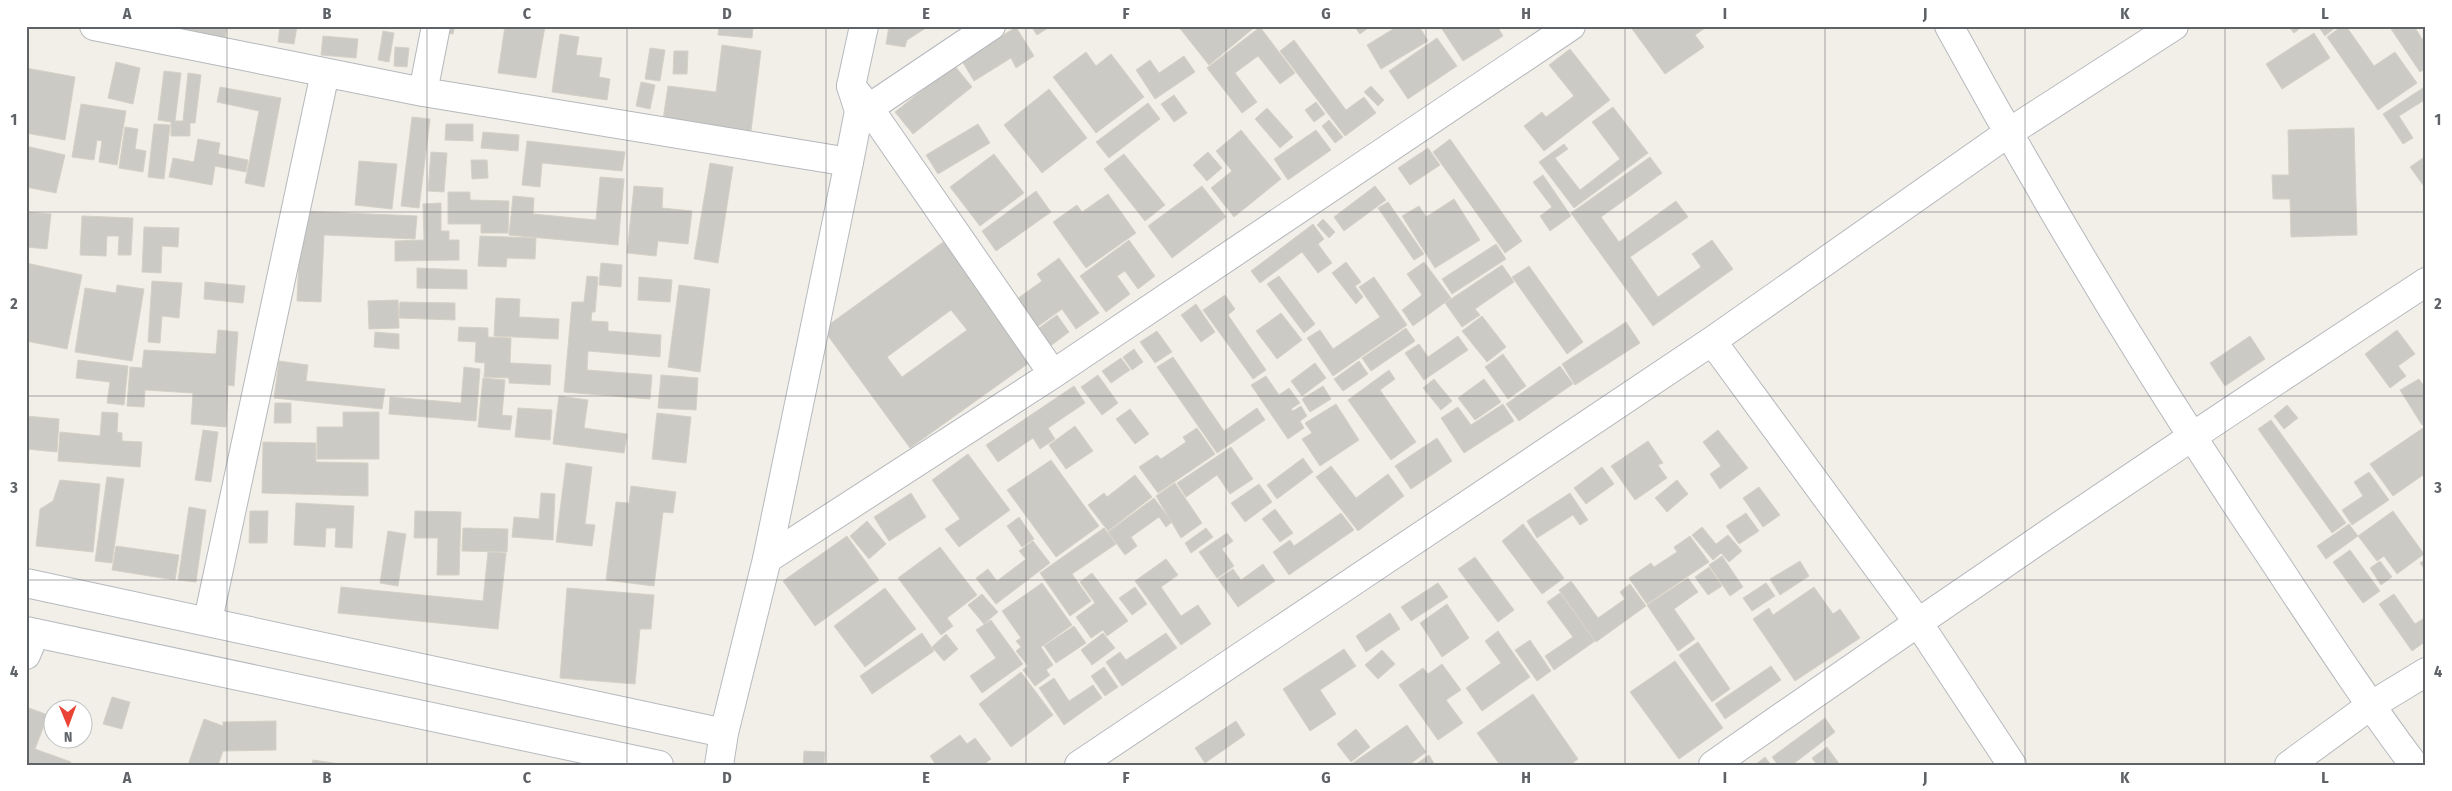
<svg xmlns="http://www.w3.org/2000/svg" width="2452" height="791" font-family="'Fira Sans Condensed',sans-serif">
<style>
.building{fill:#cccac5;stroke:#d6d1c6;fill-rule:evenodd}
.lines{fill:none;stroke-linecap:round;stroke-linejoin:round}
.street-casing{stroke:#b5b8bc;stroke-width:30}
.secondary-casing{stroke:#b6babf;stroke-width:30}
.street{stroke:#fff;stroke-width:28}
.secondary{stroke:#fff;stroke-width:28}
.grid{fill:none;stroke:#5f6368;stroke-width:1;stroke-opacity:0.55}
.neatline{fill:none;stroke:#5f6368;stroke-width:2}
.grid-label{font-size:16px;text-anchor:middle;font-weight:bold;fill:#5f6368}
</style>
<rect width="100%" height="100%" fill="#f1efe8"/>
<path class="building" d="M182,26H227L225,38L181,29Z
M280,26H297L294,44L278,42Z
M447,26H455L453,34L446,33Z
M505,26H545L536,78L498,73Z
M719,26H753L752,38L718,35Z
M889,26H929L907,40L905,47L886,44Z
M1031,26H1051L1037,35Z
M1178,26H1256L1209,65Z
M1354,26H1371L1360,34Z
M1398,26H1419L1428,41L1381,69L1367,45Z
M1440,26H1497L1503,36L1463,61Z
M1630,26H1708L1695,35L1704,47L1665,74Z
M2288,26H2303L2294,33Z
M2318,26H2337L2325,36Z
M2342,26H2346L2374,66L2395,52L2417,83L2378,110L2327,37Z
M2389,26H2414L2422,39L2426,37V68L2420,72Z
M1016,27L1034,56L1016,68L1011,58L974,81L962,61Z
M1260,27L1295,73L1280,84L1258,56L1235,73L1257,102L1242,113L1207,68Z
M383,31L394,33L389,62L378,60Z
M2314,33L2330,58L2282,89L2266,64Z
M560,34L579,37L576,55L602,58L599,77L610,79L607,100L552,92Z
M323,36L358,39L356,58L321,55Z
M1437,38L1457,66L1408,99L1389,71Z
M1294,40L1346,110L1364,97L1376,113L1345,136L1280,51Z
M722,45L761,51L751,131L663,120L668,86L716,92Z
M395,47L409,48L407,67L394,66Z
M650,48L665,50L660,81L645,79Z
M1570,49L1610,100L1544,151L1524,126L1542,112L1546,117L1574,96L1549,65Z
M674,51H688L687,74H673Z
M1086,52L1096,66L1111,54L1144,97L1096,133L1053,77Z
M1184,56L1195,72L1155,99L1136,70L1150,60L1159,73Z
M116,62L140,68L133,104L108,98Z
M954,65L972,87L913,134L895,112Z
M26,68L75,77L65,140L26,133Z
M164,71L181,73L175,121H183L188,73L201,75L195,123H190V136H171V122L158,120Z
M641,82L655,85L650,109L636,106Z
M1371,86L1384,100L1378,106L1364,92Z
M2426,86V99L2399,116L2413,138L2403,144L2383,114Z
M220,87L281,98L264,187L245,183L259,111L217,102Z
M1049,89L1087,138L1042,173L1004,125Z
M1174,95L1187,113L1174,122L1161,104Z
M1316,102L1325,114L1314,122L1305,110Z
M1148,103L1160,119L1109,158L1096,142Z
M81,104L126,111L117,165L99,162L102,141L97,140L94,160L72,157Z
M1613,107L1648,153L1574,208L1539,162L1564,144L1568,149L1555,158L1580,190L1620,159L1592,122Z
M1267,108L1293,137L1280,148L1255,119Z
M412,117L430,119L419,208L401,206Z
M1329,120L1343,137L1335,143L1322,126Z
M154,124L170,125L164,179L148,177Z
M446,124H473V141L445,140Z
M978,124L990,143L938,174L926,155Z
M125,127L138,129L135,149L146,151L143,172L119,168Z
M2354,128L2357,235L2291,237L2290,199H2273L2272,175H2289L2288,130Z
M1241,130L1281,179L1234,217L1211,188L1232,171L1216,151Z
M1316,130L1331,150L1288,180L1274,159Z
M483,132L519,135L518,151L481,148Z
M198,139L220,143L218,154L248,160L246,172L215,166L212,185L169,177L173,158L194,162Z
M1450,139L1522,241L1505,253L1433,152Z
M527,141L625,152L622,171L542,163L540,187L522,185Z
M26,146L65,155L56,193L26,187Z
M1428,148L1440,165L1410,185L1398,168Z
M431,152L447,153L444,192L428,191Z
M1208,152L1222,168L1207,181L1193,165Z
M994,154L1024,193L980,226L950,187Z
M1124,154L1165,205L1145,221L1104,169Z
M2426,156V189L2410,167Z
M1650,157L1662,173L1601,217L1619,242L1676,201L1688,217L1630,257L1658,297L1701,267L1692,254L1712,240L1733,269L1653,326L1571,213Z
M471,160H487L488,178L472,179Z
M359,161L397,164L392,209L355,205Z
M710,163L733,167L718,263L694,259Z
M1543,175L1571,216L1550,231L1540,216L1552,207L1533,182Z
M600,177L624,179L618,245L509,235L513,196L534,198L533,214L596,220Z
M634,186L663,188L662,208L692,211L688,244L658,241L656,256L627,253Z
M1202,186L1226,217L1172,258L1148,226Z
M1375,186L1386,200L1344,231L1334,217Z
M1036,191L1051,212L996,251L982,231Z
M448,192H470V200L509,201L508,233H481V224H448Z
M1108,194L1136,233L1086,268L1053,222L1077,205L1082,212Z
M1454,199L1480,240L1435,268L1402,216L1419,206L1426,217Z
M1388,202L1424,254L1414,260L1378,208Z
M441,203V231H449V240H459V260L395,261V241L424,240L423,204Z
M301,211L417,216L415,239L324,235L321,302L297,301Z
M26,212L51,214L47,249L26,247Z
M82,216L133,218L131,255H118L119,236H107L106,256L80,255Z
M1323,219L1335,232L1329,238L1317,225Z
M1313,224L1324,239L1318,244L1332,263L1318,273L1302,252L1260,283L1251,271Z
M144,227L179,228L178,247L162,246L161,273L142,272Z
M480,236L536,238L535,259L507,258L506,267L478,266Z
M946,240L1033,360L910,448L823,329ZM951,310L967,330L902,377L887,357Z
M1129,240L1155,276L1138,289L1125,271L1117,276L1130,294L1106,312L1080,276Z
M1496,244L1506,259L1452,294L1442,279Z
M1059,258L1099,313L1076,329L1062,309L1037,327L1017,299L1042,281L1037,274Z
M1346,262L1361,282L1355,286L1363,297L1356,304L1332,273Z
M1424,262L1451,298L1413,326L1402,310L1422,295L1407,274Z
M26,263L82,275L67,349L26,341Z
M601,263L622,265L621,287L599,285Z
M1502,265L1514,282L1475,309L1480,315L1462,327L1445,303Z
M1529,266L1583,342L1567,354L1512,277Z
M417,268L467,270V289L417,288Z
M587,276L598,277L595,312H592L591,321L608,322V331L661,335L660,357L588,351L587,370L652,375L650,399L564,392L572,302H584Z
M1279,276L1315,324L1304,333L1267,284Z
M639,277L672,280L670,302L638,300Z
M1374,277L1407,325L1333,376L1307,338L1320,330L1333,349L1380,317L1359,287Z
M152,281L182,283L179,318L162,316L160,343L148,342Z
M205,282L245,286L243,303L204,299Z
M117,285L144,289L132,361L75,352L85,288L116,293Z
M679,285L710,289L700,372L668,367Z
M1225,295L1235,309L1228,315L1266,370L1253,379L1203,310Z
M496,298L520,299L519,317L559,319L558,339L494,336Z
M398,300L399,328L369,329L368,301Z
M400,302L455,303V320L399,318Z
M1196,304L1215,332L1201,342L1181,315Z
M1281,313L1302,340L1277,359L1256,331Z
M1057,315L1069,332L1045,350L1032,333Z
M1482,316L1506,347L1487,362L1462,331Z
M1626,322L1640,343L1575,385L1562,364Z
M459,327L488,328V337L511,338L510,363L551,365L550,385L509,383V378L484,377L485,363L475,362L476,342L458,341Z
M1406,328L1415,341L1371,371L1362,358Z
M218,330L238,332L234,386L228,385L226,427L191,424L193,393L145,390L144,407L127,406L130,367L142,368L144,350L216,354Z
M2397,330L2415,354L2398,366L2406,376L2390,388L2365,354Z
M1157,331L1172,352L1155,363L1140,342Z
M375,332L399,334V349L374,347Z
M1458,336L1468,350L1424,380L1405,353L1419,344L1428,357Z
M2250,336L2265,359L2225,386L2210,363Z
M1134,349L1143,362L1132,370L1123,357Z
M1503,354L1526,386L1508,399L1485,367Z
M1173,357L1224,431L1257,408L1265,420L1217,453L1157,367Z
M1121,358L1130,370L1111,383L1102,371Z
M78,360L128,366L124,405L107,403L110,382L76,378Z
M279,361L308,365L306,381L385,389L382,409L274,398Z
M1359,361L1368,374L1343,391L1334,379Z
M1315,363L1326,378L1302,396L1291,381Z
M1560,366L1573,384L1519,421L1506,404Z
M464,367L480,369L476,421L389,414L390,397L461,403Z
M1389,370L1395,379L1380,390L1416,442L1391,460L1348,400Z
M661,375L698,378L696,410L658,408Z
M1098,375L1118,403L1102,415L1081,387Z
M1266,376L1279,395L1289,388L1300,403L1291,409L1293,411L1301,406L1307,416L1300,421L1304,428L1288,439L1251,385Z
M483,378L505,380L502,415L512,416L510,430L478,427Z
M1434,379L1452,401L1441,410L1423,388Z
M1484,379L1501,402L1475,420L1458,398Z
M2419,379L2426,389V422L2422,425L2400,390Z
M1074,386L1085,403L1048,428L1055,439L1040,449L1033,438L998,462L986,445Z
M1323,386L1331,399L1310,412L1302,399Z
M559,396L588,400L584,428L627,434L624,453L553,444Z
M275,403H291V423H274Z
M1336,404L1359,440L1320,466L1302,439L1312,433L1305,423Z
M1503,404L1514,421L1464,453L1441,418L1458,407L1471,425Z
M2287,405L2298,418L2284,429L2274,416Z
M518,408L552,410L550,440L515,437Z
M1130,409L1149,434L1135,444L1116,419Z
M102,412L118,413L117,432L122,433V441L142,442L140,467L58,461L60,432L100,436Z
M343,412H379V459H317V427H343Z
M657,413L691,417L686,463L652,459Z
M26,416L59,419L57,452L26,449Z
M2271,420L2346,523L2332,533L2258,429Z
M1075,426L1093,451L1066,469L1049,445Z
M2426,426V473L2393,496L2370,464Z
M1197,428L1215,454L1158,493L1139,467L1157,455L1161,459L1186,442L1183,437Z
M203,430L218,432L211,482L195,480Z
M1718,430L1748,468L1720,489L1710,474L1721,466L1703,442Z
M1437,438L1452,461L1411,489L1395,466Z
M1648,441L1663,463L1658,465L1667,478L1635,500L1611,466Z
M263,442L316,443V462L368,463V496L262,493Z
M1231,447L1253,479L1230,494L1217,475L1186,497L1177,483Z
M968,454L1010,510L959,547L945,529L960,519L932,480Z
M1303,458L1313,472L1277,499L1267,485Z
M1051,460L1099,526L1056,557L1007,490Z
M566,463L592,467L585,524L595,525L592,546L556,542Z
M1331,466L1356,498L1388,474L1404,496L1358,531L1316,477Z
M1602,467L1614,484L1586,504L1574,488Z
M2369,472L2389,500L2352,525L2342,510L2363,496L2354,482Z
M1135,475L1152,497L1108,531L1088,505L1104,493L1107,497Z
M107,477L124,479L112,563L95,561Z
M60,480L100,484L93,552L36,546L40,509L53,501Z
M1677,480L1688,494L1667,512L1655,498Z
M1175,483L1202,523L1181,538L1156,496Z
M1259,484L1272,502L1245,522L1231,503Z
M631,486L676,492L673,513L663,512L654,586L606,580L616,502L629,503Z
M1759,487L1780,515L1763,527L1743,498Z
M541,493L555,494L553,540L512,537L514,517L539,519Z
M911,493L926,517L889,541L874,517Z
M1570,493L1588,520L1580,525L1573,515L1537,538L1527,521Z
M1154,498L1172,522L1166,527L1159,517L1131,537L1137,546L1125,555L1108,532Z
M296,503L354,506L352,548L335,547L336,528H326L325,547L294,545Z
M189,507L206,510L196,582L178,580Z
M1275,509L1293,533L1280,542L1262,519Z
M250,511H268L267,543H249Z
M415,511L461,512L459,575H437L438,538H414Z
M2393,511L2424,554L2397,574L2384,556L2377,561L2358,536Z
M1341,513L1354,530L1289,575L1273,552L1290,540L1294,546Z
M1746,513L1759,531L1739,544L1726,526Z
M1019,517L1034,539L1022,547L1007,526Z
M867,521L886,544L869,559L850,536Z
M1523,524L1564,578L1542,594L1502,541Z
M2349,524L2358,536L2326,559L2317,546Z
M1702,527L1716,544L1728,535L1742,551L1729,562L1721,553L1713,560L1692,535Z
M463,528L508,529L507,552L462,551Z
M1104,528L1116,544L1072,574L1091,601L1070,616L1040,573Z
M1206,528L1213,537L1191,553L1185,543Z
M388,531L406,534L398,586L380,583Z
M1227,533L1233,541L1222,549L1234,566L1217,578L1199,552Z
M847,536L879,580L815,626L783,581Z
M1690,536L1709,562L1647,604L1629,578L1651,563L1654,567L1677,552L1674,547Z
M1033,541L1050,563L996,604L976,578L988,569L997,581L1026,559L1019,551Z
M116,546L179,555L175,580L112,570Z
M940,547L977,595L947,618L953,626L941,635L898,578Z
M2350,550L2380,591L2363,603L2333,562Z
M488,552L506,553L498,629L338,613L341,587L483,601Z
M1722,556L1743,587L1730,596L1709,565Z
M1475,557L1514,610L1498,622L1458,569Z
M1166,559L1178,575L1161,587L1181,616L1198,605L1211,624L1181,645L1135,581Z
M2426,559V571L2420,563Z
M1800,561L1809,576L1780,595L1770,579Z
M2380,561L2392,577L2381,585L2370,568Z
M1263,564L1275,581L1238,607L1218,579L1233,569L1241,580Z
M1709,567L1722,586L1708,595L1695,577Z
M1092,573L1128,621L1107,636L1103,630L1091,638L1076,617L1095,603L1080,582Z
M1688,578L1698,592L1674,609L1695,639L1678,651L1647,605Z
M1571,581L1598,618L1625,599L1620,592L1630,584L1646,606L1596,642L1559,590Z
M1042,583L1072,625L1041,647L1053,665L1046,670L1050,675L1035,686L1023,670L1028,666L1016,651L1021,647L1016,641L1021,638L1002,611Z
M1438,583L1448,597L1411,621L1401,607Z
M1766,583L1775,596L1752,611L1743,598Z
M1135,587L1147,604L1132,615L1119,598Z
M1814,587L1833,614L1840,609L1860,638L1795,681L1753,619L1769,608L1773,615Z
M567,588L654,595L651,629H640L635,684L560,678Z
M885,588L916,629L865,667L834,626Z
M1560,593L1595,641L1554,670L1545,656L1573,637L1547,602Z
M982,594L998,612L984,624L968,605Z
M2394,594L2415,624L2426,617V641L2412,651L2379,604Z
M1447,604L1469,638L1442,657L1420,623Z
M1390,613L1400,629L1366,652L1356,636Z
M991,620L1023,664L982,693L970,676L996,658L976,630Z
M1074,626L1086,643L1056,663L1044,646Z
M1498,631L1530,677L1482,711L1466,688L1501,663L1485,641Z
M922,633L934,651L872,694L860,676Z
M1103,633L1115,648L1092,665L1081,650Z
M1166,633L1177,648L1122,686L1106,662L1120,652L1126,660Z
M946,634L958,649L944,661L932,647Z
M1530,640L1551,671L1537,681L1515,650Z
M1698,642L1730,689L1712,702L1679,655Z
M1344,649L1356,666L1320,690L1336,714L1310,731L1283,689Z
M1382,650L1395,664L1378,679L1365,665Z
M1675,661L1723,728L1679,759L1630,692Z
M1442,664L1461,690L1446,700L1463,723L1438,740L1399,685L1423,668L1428,674Z
M1771,666L1781,680L1725,719L1715,704Z
M1104,667L1118,687L1105,696L1091,676Z
M1021,672L1053,715L1011,747L979,704Z
M1054,678L1069,701L1093,685L1102,698L1064,725L1039,688Z
M1533,694L1578,759L1570,765H1500L1477,733Z
M112,697L130,702L122,729L103,724Z
M26,707L48,715L35,749L71,762L70,765H26Z
M1825,718L1835,732L1792,765H1778L1772,757Z
M204,719L223,726V722L276,721V750L223,751L218,765H188Z
M1236,721L1245,735L1205,763L1195,748Z
M1407,725L1426,752L1409,765H1354L1353,763Z
M1356,729L1370,747L1351,762L1337,744Z
M960,735L967,744L975,738L991,759L983,765H936L930,756Z
M1827,747L1840,765H1817L1812,758Z
M804,751L825,752L824,765H803Z
M1429,755L1435,765H1415Z
M1765,757L1771,765H1755Z
M313,760L340,764V765H312Z"/>
<g class="lines">
<defs>
<path id="street" d="M94,26L423,92L849,162
M1949,26C2048,207 2155,384 2270,555C2317,626 2363,697 2414,765
M851,86L869,108L1053,374
M423,92L436,26
M859,111L869,108L991,26
M1712,341L1917,621L2012,765
M767,559L1053,374L1571,26
M208,620L325,73
M26,655L35,633
M1079,765L1712,341L2008,133L2174,26
M1713,765C1948,600 2186,439 2426,282
M2289,765L2370,706L2426,672"/>
<path id="secondary" d="M26,583L724,733
M26,631L659,765
M719,765L724,733L767,559L849,162L859,111L851,86L864,26"/>
</defs>
<use href="#street" class="street-casing"/>
<use href="#secondary" class="secondary-casing"/>
<use href="#street" class="street"/>
<use href="#secondary" class="secondary"/>
</g>
<path class="grid" d="M227,26V765M427,26V765M627,26V765M826,26V765M1026,26V765M1226,26V765M1426,26V765M1625,26V765M1825,26V765M2025,26V765M2225,26V765M26,212H2426M26,396H2426M26,580H2426"/>
<rect width="2452" height="791" fill="none" stroke="#ffffff" stroke-width="55"/>
<g transform="translate(68 724) rotate(179)"><circle r="24" fill="#ffffff" stroke="#bfc1c3"/>
<path d="M0-4L9 19L0 12L-9 19Z" fill="#ea4335"/>
<text y="-8" font-size="14" font-weight="bold" text-anchor="middle" fill="#5f6368">N</text>
</g>
<rect x="28" y="28" width="2396" height="736" class="neatline"/>
<g class="grid-label">
<text x="127" y="19">A</text>
<text x="327" y="19">B</text>
<text x="527" y="19">C</text>
<text x="727" y="19">D</text>
<text x="926" y="19">E</text>
<text x="1126" y="19">F</text>
<text x="1326" y="19">G</text>
<text x="1526" y="19">H</text>
<text x="1725" y="19">I</text>
<text x="1925" y="19">J</text>
<text x="2125" y="19">K</text>
<text x="2325" y="19">L</text>
<text x="14" y="125">1</text>
<text x="2438" y="125">1</text>
<text x="14" y="309">2</text>
<text x="2438" y="309">2</text>
<text x="14" y="493">3</text>
<text x="2438" y="493">3</text>
<text x="14" y="677">4</text>
<text x="2438" y="677">4</text>
<text x="127" y="783">A</text>
<text x="327" y="783">B</text>
<text x="527" y="783">C</text>
<text x="727" y="783">D</text>
<text x="926" y="783">E</text>
<text x="1126" y="783">F</text>
<text x="1326" y="783">G</text>
<text x="1526" y="783">H</text>
<text x="1725" y="783">I</text>
<text x="1925" y="783">J</text>
<text x="2125" y="783">K</text>
<text x="2325" y="783">L</text>
</g>
</svg>
